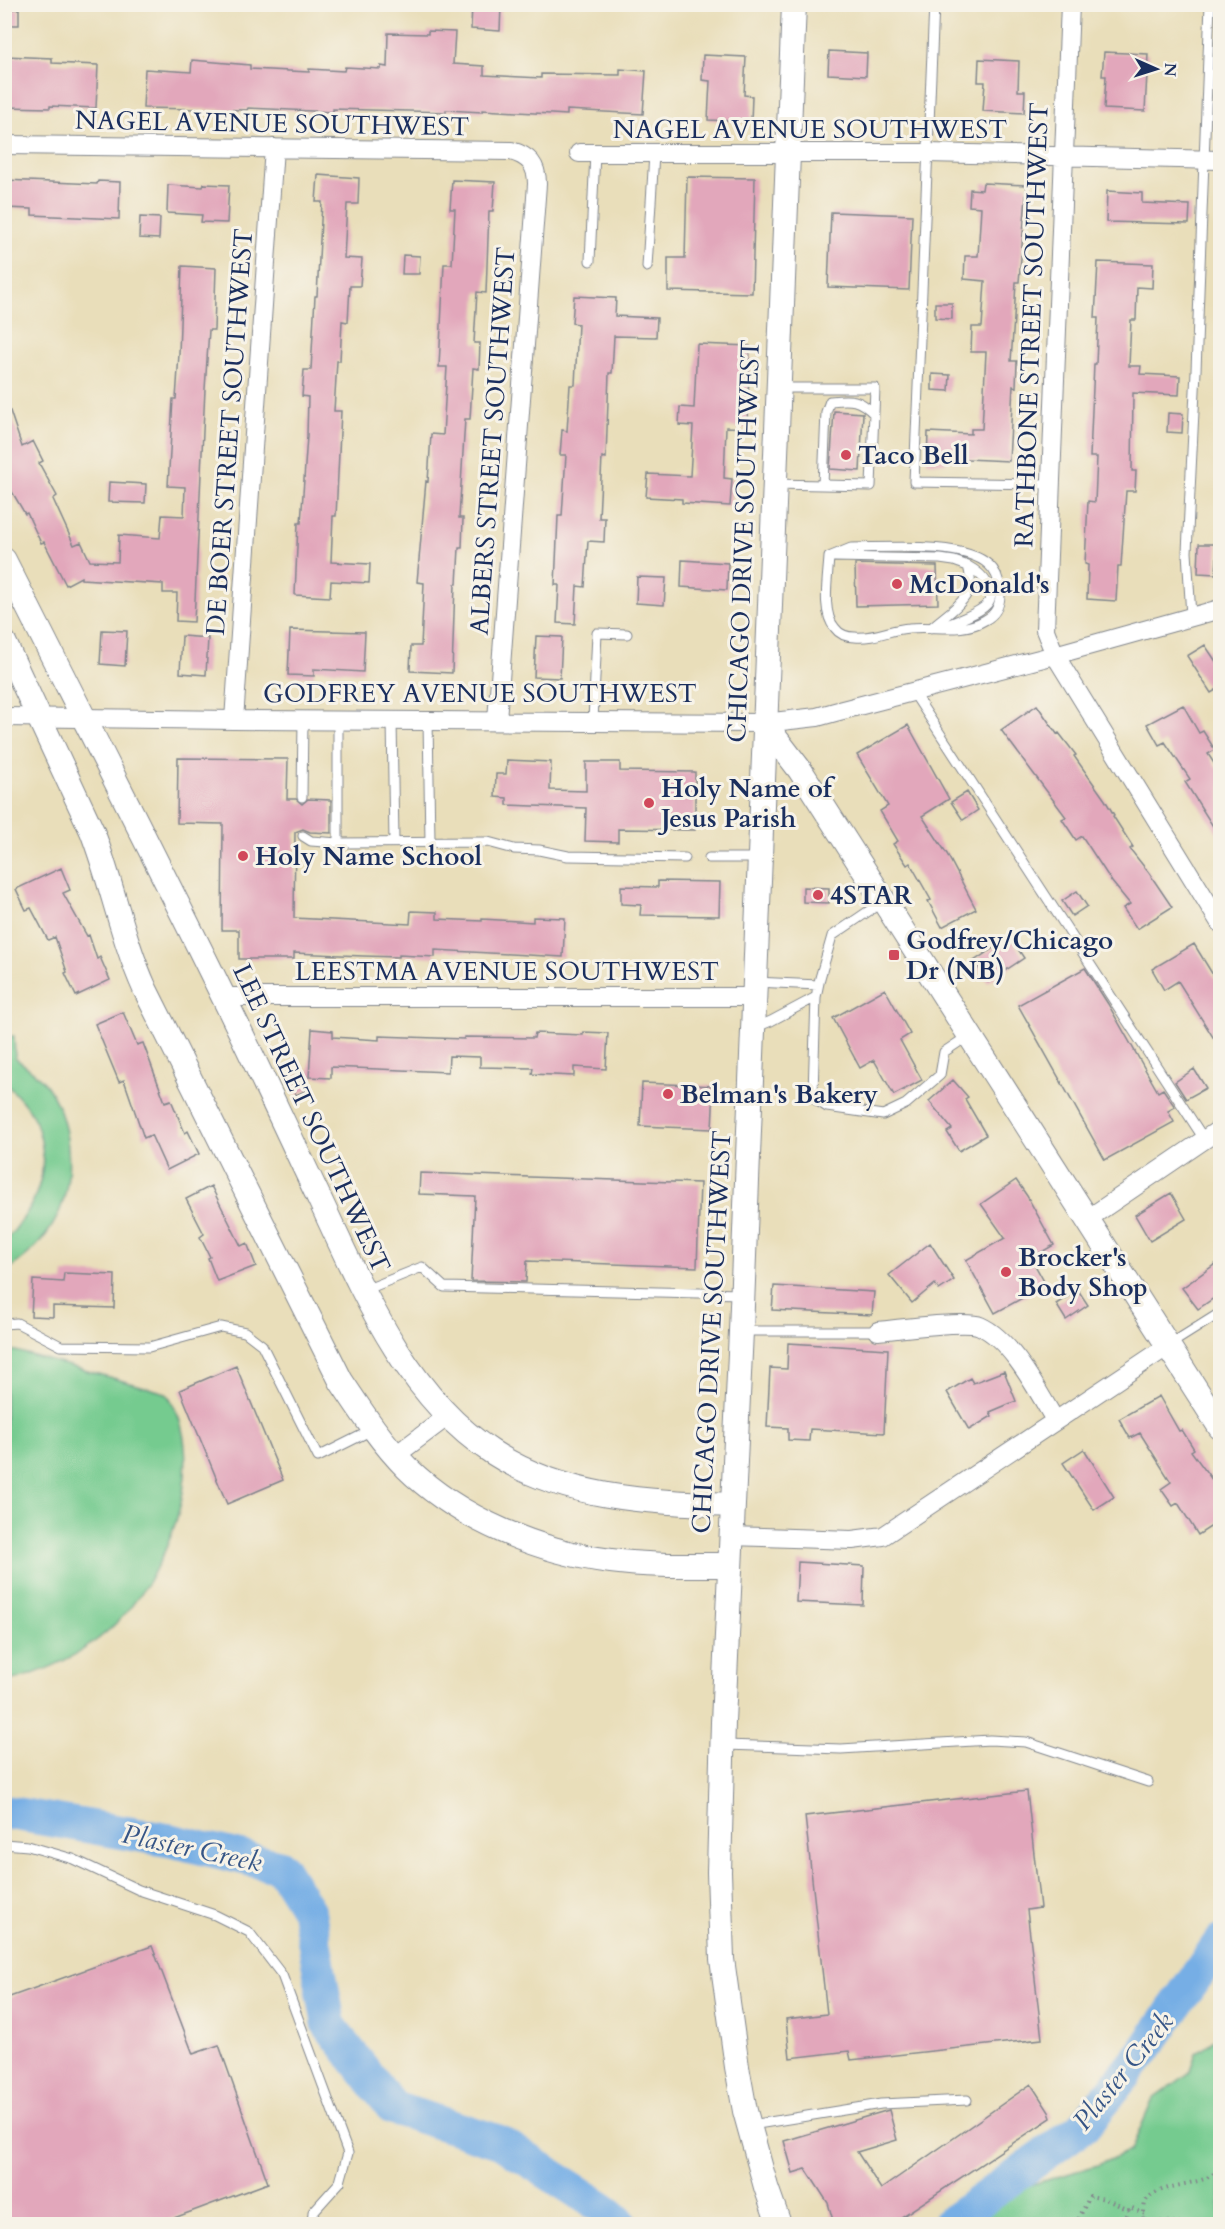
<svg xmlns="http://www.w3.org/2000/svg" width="1225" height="2229" font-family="Cardo,serif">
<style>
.green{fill:#75cb8f;stroke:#487d76;stroke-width:1.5}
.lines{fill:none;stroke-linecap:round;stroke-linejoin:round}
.river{stroke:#76aee5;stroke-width:34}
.building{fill:#e2a7bb}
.lane-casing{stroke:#82868c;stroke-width:11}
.street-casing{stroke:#82868c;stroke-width:20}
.secondary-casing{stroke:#82868c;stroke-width:26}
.path{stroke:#82868c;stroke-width:4;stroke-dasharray:1.5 4.5;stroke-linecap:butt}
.lane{stroke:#fff;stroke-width:9}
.street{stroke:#fff;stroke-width:18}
.secondary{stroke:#fff;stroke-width:24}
.poi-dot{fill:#d1495b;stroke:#f7f3e8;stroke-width:2}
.labels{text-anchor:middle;stroke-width:6;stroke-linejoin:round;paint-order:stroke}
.street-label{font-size:26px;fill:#1b2f5e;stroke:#f7f3e8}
.poi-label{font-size:26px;font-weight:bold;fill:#1b2f5e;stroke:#f7f3e8;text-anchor:start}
.water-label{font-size:27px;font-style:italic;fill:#365586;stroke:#f7f3e8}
</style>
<rect width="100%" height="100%" fill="#f7f3e8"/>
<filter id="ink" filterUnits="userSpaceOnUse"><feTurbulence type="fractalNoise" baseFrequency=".0167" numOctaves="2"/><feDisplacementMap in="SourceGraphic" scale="12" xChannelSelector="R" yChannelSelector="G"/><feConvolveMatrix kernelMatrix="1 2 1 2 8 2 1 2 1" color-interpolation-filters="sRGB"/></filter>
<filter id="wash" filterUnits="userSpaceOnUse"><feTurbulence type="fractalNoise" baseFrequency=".008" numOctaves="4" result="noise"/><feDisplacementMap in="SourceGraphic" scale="24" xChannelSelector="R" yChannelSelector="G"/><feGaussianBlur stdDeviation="1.35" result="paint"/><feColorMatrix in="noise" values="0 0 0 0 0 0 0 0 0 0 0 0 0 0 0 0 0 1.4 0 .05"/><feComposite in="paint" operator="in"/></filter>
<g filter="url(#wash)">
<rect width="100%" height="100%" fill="#e9deba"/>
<path class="green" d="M5,1036H14L15,1058C26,1066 39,1075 47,1086C75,1128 77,1194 46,1235C34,1251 20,1261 5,1272V1241C36,1208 53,1168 36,1123C30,1108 16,1094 5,1083Z
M5,1350L16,1351L166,1393C214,1461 166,1579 110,1629C80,1656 43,1673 5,1682Z
M1220,2036V2224H971L1002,2193L1098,2165L1131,2150L1153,2099L1189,2073L1196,2053Z"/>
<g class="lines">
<path class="river" d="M4,1812L173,1841L281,1867L309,1912L329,2025L393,2108L500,2142L603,2208L621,2224
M948,2224L1084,2126L1143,2053L1220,1942"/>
</g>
<g id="blocks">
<path class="building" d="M472,4L501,6L500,31L471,29Z
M4,9H19V25H4Z
M428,31L455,32L453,64L484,66V75L541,78V74L620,75V69L646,71L643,114L567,110V115L482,110V112L446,110V112L333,109V112L248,108L247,110L143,108L145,69L191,72L192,60L250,65V69L309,72V69L344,71L345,67L381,69V66L387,67L388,33L428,34Z
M829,51L867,53L866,76L828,74Z
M1104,52L1148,54L1145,111L1104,109L1106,76H1102Z
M703,55L746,57L744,95L752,96L751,122L708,120L710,81L702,80Z
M4,56L52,58V63L98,65L96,108L50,106V108L4,107Z
M979,59L1019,61L1018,91H1025L1024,113L983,111L985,82H978Z
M318,175L359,178L358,204H347L344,258L362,259L360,286H350L348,322L342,321L340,361H337L334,411H341L336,516H333L331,562L370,564L369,583L331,581L330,597L295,595L298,523H301L307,436L308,397L302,396L304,370H311L315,296H317L322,202H316Z
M687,177L755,178L752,293L668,291V258H685Z
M4,180L97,184L98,181L120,182L119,219L32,215V209L4,208Z
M452,180L495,182L493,211H489L486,293L477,292L474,343H480L479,369L473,368L470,419H465L459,518H463L462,548H459L457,584H455L452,673L410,671L411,646H421L424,583L417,582L426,481L428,482L431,434L443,435L447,367H439L444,264H452L455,209H450Z
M983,183L1027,185L1019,282H1016L1014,318L1011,361H1017L1016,387L1013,386L1009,461L946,458V463L927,462L928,432L971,434V429H982L986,352H971L972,327H982L985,281L964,279L965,256H978L981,207L969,206L970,189L982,190Z
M204,184L229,185L227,223L201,222L202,215L167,213L168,185L203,187Z
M1107,191L1142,193V203L1190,205L1189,224L1106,222Z
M831,212L912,215L909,290L828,287Z
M140,217L160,218L159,239L139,238Z
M403,255L420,256L419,274H402Z
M1098,262L1153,264L1152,288L1137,287L1136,320H1131L1129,366H1141L1140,374L1180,376L1179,395L1133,393L1132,471H1136L1135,491H1126L1121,566H1118L1116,601L1087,599L1088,565L1085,564L1088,501L1095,502L1097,457H1090L1094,364H1096L1098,318H1095Z
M182,266L216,268L214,330H209L205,389L194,622L176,621L177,593H163V584L81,579V577L66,585L44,542L41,543L27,513L25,514L4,478V402H7L22,447L33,441L43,461L39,463L57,496L53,499L74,545L81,542L90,561L118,562L119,535L160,538L162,515L184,516L185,487L168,486L173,399H176L179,354Z
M574,296L616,298L615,316L657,318L656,337L614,336L612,373H609L606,458L602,457L599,518H605L604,542L588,541L585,587L577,586L575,624L557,623L559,585H555L558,516H562L566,455H560L562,430L567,431L570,385H575L578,324L572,323Z
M935,303H952V319L935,318Z
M697,344L750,346L747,428L726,427L724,478L732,479L730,506L682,503V499L646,497L648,474L690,476L693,426L679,425L680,407L694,408Z
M932,374L950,375L949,391L932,390Z
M834,411L863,413L860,471L830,469Z
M1168,413L1183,414L1182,433L1167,432Z
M109,482L146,484L145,503L108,502Z
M1199,544H1218L1216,574L1198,573Z
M682,560L728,563L727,590L681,587Z
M855,564L937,566L938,604L856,606Z
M637,577L666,578L664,605L636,603Z
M102,630L127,631L125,666L100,664Z
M290,630L365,632L363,672L314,669V676L288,675Z
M182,636L208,638L206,675L180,673Z
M536,636L562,637L560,678L534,677Z
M1205,645L1221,669V687L1211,693L1187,656Z
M1037,705L1057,734L1059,733L1076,755L1074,756L1105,800L1114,815L1113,816L1133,847L1130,849L1149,873L1172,907L1137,929L1123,908L1130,904L1112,882L1082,836L1076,840L1062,819L1066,817L1001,730Z
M1183,705L1199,733L1203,731L1215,750L1208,754L1221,774V839L1185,782L1190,779L1165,742L1159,745L1147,724Z
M908,725L949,799L922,816L947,854L976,909L942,927L928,901L931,900L910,863L907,865L893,844L898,841L880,811L888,806L857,755Z
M178,758L288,759L287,799H296L302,804L308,799L331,800V833L310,832L303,829L295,832L294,918L410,924L411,911L437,912V919L482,921V919L533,922V917L565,918L563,957L435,950V957L399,955V957L363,956L294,953V959H239V930H222L223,824L177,823Z
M507,760L551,762L550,790L586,791V762H620V771L695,772V830L618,829V842L585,841L586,808L507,805V798L495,797L496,774H506Z
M967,792L978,810L963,820L951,802Z
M61,868L70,890L63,893L87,936L89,935L97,959L100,957L110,980L76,996L65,973L67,972L55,937L48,940L31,908L26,910L16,889Z
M658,881L720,882L719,916L640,915L641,905L621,904V886L658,887Z
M803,887L829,888V903L803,902Z
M1077,891L1087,906L1072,916L1062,901Z
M1010,937L1024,958L988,982L974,961Z
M1194,944L1221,988V1050L1178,981L1164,990L1152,969Z
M1085,968L1108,1004L1158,1092L1163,1089L1175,1107L1168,1111L1174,1122L1105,1160L1018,1005Z
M885,989L910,1034L900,1040L922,1080L894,1095L874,1060L860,1068L833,1018Z
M123,1012L137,1045L143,1043L165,1102L171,1100L185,1133L188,1131L199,1154L167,1170L151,1135L144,1138L124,1080L119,1082L95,1024Z
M312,1029L333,1031V1037L379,1040V1036L464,1039V1037L534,1038L535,1033L583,1035V1032L608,1033L606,1069L574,1067V1076L532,1074L533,1068L480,1067V1057L449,1056L448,1072L331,1067V1078L309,1077Z
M1194,1069L1206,1088L1186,1099L1175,1082Z
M302,1073L310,1089L296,1095L289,1079Z
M953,1080L968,1097L965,1099L986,1135L959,1151L947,1132L952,1129L929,1101Z
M642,1083L714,1086L712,1129L640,1126Z
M420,1173L700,1183L697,1267L527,1261L526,1282L471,1281L475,1196L419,1194Z
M1016,1180L1027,1196L1054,1245L1031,1258L1046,1285L995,1313L966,1260L1005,1238L981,1204Z
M211,1186L241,1246L247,1243L256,1266L217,1281L208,1258L210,1257L200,1237L204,1234L186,1199Z
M1171,1193L1186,1219L1150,1241L1135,1215Z
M930,1243L954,1280L939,1290L935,1284L912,1303L889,1275Z
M1221,1260V1293L1198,1309L1182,1288Z
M64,1273L115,1275L114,1308L53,1306V1317L31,1316L33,1280L63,1282Z
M774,1286L874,1292L872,1315L772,1310Z
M1078,1290L1088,1305L1066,1320L1056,1304Z
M788,1343L888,1349L884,1433L810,1429L809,1441L788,1440V1428L767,1427L770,1368L787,1369Z
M236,1366L283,1480L227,1504L180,1390Z
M1004,1371L1016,1401L990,1412L992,1416L969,1430L947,1392L970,1378L973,1383Z
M1159,1396L1179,1431L1182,1430L1194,1449L1191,1451L1221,1492V1520L1198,1535L1178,1503L1173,1506L1161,1489L1171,1482L1140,1433L1130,1438L1119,1419Z
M1084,1449L1114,1497L1094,1510L1063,1463Z
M798,1562L864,1566L863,1605L796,1602Z
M1027,1791L1040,1908L1027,1910L1042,2039L851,2060L849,2051L790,2058L786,2019L827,2014L805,1816Z
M152,1946L193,2054L219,2045L268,2183L158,2224H4V1999Z
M1031,2084L1049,2112L1051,2118L891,2224H834L828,2203L806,2169L793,2173L784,2141L889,2110L897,2140L857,2152L881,2189Z"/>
</g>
</g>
<g filter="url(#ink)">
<use href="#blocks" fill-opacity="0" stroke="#82868c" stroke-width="1.5"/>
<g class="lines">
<defs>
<path id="lane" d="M934,4L914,482L1050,484
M590,261L595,153
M647,267L654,154
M774,484L871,486L875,388H780
M823,485L826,412L830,401C851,399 859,398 874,414
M851,548C885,548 964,541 989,565C996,571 999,581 1000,589C1001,602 997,614 985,620C962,634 934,625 909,628C891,629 874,639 855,637C847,637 840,635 835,628C821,613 828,577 829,557Z
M834,557L940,559L954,561L968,566C978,598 952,609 931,628
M1191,616L1187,552L1196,371L1210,4
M945,626C957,620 973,616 984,607C1002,593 981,573 968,566
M913,692L1204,1139
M338,720V843L488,842L514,849L539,850L568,856L685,858
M392,720L394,842
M428,720L430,842
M593,721L597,633L627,634
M302,797L303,720
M303,836L311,841L338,843
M709,858H759
M755,982L818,985
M816,997L813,1093L816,1100L827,1107L883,1115L906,1104L940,1075L944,1052L968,1036
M754,1028L771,1021L816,997L820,978L832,936L882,902
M365,1290L422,1267L444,1287L741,1294
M4,1324L17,1323L61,1346L149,1347L221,1327L245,1332L262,1345L318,1457L374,1429
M743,1331H878
M1169,1345L1220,1313
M725,1745L841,1749L990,1740L1026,1742L1148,1782
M4,1844L28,1846L73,1859L139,1890L215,1915L249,1932L282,1975L348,2153L340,2182L313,2212L312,2224
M751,2125L881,2104L967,2100"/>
<path id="street" d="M1070,4L1045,630L1055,655L1220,923
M4,145L511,151C529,156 537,165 537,184L497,720
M579,153H927L1220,160
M4,717L234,720L764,723L817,717L835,712L1055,655L1220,609
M234,720L274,148
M224,997H754
M1086,1220L1220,1129
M878,1331C898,1329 967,1320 980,1326C1012,1340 1038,1392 1055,1420
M396,1455L448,1416
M730,1536L852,1540L883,1536L1168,1346"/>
<path id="secondary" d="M4,560C77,705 151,849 222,994C256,1063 288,1133 321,1202C362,1290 407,1397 492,1452C564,1499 649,1502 732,1505
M4,642L92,831C112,883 122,938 145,989L341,1381C361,1411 381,1442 407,1468C459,1519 539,1552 611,1561C649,1566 690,1565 729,1565
M764,723L800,770L1220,1427
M779,2224L766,2187L745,2111L737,2067L722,1959L719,1872L723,1722L741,1331L794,4"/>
</defs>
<use href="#lane" class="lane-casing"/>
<use href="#street" class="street-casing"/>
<use href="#secondary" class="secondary-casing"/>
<path class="path" d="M1076,2224L1090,2196L1105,2199L1129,2210
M1127,2224L1123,2223L1130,2207L1145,2214
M1142,2224C1145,2216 1143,2206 1146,2201C1154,2187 1188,2185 1204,2179C1210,2177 1215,2173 1220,2169
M1149,2224L1164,2221L1182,2224"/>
<use href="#lane" class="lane"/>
<use href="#street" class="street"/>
<use href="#secondary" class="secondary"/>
</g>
</g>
<g class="poi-dot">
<circle cx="846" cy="455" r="6"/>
<circle cx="897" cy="584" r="6"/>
<circle cx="649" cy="803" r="6"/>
<circle cx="243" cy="856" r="6"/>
<circle cx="818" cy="895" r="6"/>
<rect x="888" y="949" width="12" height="12" rx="3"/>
<circle cx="668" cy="1094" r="6"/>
<circle cx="1006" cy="1272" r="6"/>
</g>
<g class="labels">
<g class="street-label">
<text transform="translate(272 123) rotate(1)" y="9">NAGEL AVENUE SOUTHWEST</text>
<text x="810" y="138">NAGEL AVENUE SOUTHWEST</text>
<text transform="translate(1031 325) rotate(-88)" y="9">RATHBONE STREET SOUTHWEST</text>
<text transform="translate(229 432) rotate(-86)" y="9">DE BOER STREET SOUTHWEST</text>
<text transform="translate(492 441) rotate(-86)" y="9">ALBERS STREET SOUTHWEST</text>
<text transform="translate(743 541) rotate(-88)" y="9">CHICAGO DRIVE SOUTHWEST</text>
<text x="480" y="702">GODFREY AVENUE SOUTHWEST</text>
<text x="507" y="980">LEESTMA AVENUE SOUTHWEST</text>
<text transform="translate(312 1118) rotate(65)" y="9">LEE STREET SOUTHWEST</text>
<text transform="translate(711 1332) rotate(-87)" y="9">CHICAGO DRIVE SOUTHWEST</text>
</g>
<g class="poi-label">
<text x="858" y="464">Taco Bell</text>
<text x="909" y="593">McDonald's</text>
<text x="661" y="797">Holy Name of<tspan x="661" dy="30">Jesus Parish</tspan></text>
<text x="255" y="865">Holy Name School</text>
<text x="830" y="904">4STAR</text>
<text x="906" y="949">Godfrey/Chicago<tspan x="906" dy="30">Dr (NB)</tspan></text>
<text x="680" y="1103">Belman's Bakery</text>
<text x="1018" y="1266">Brocker's<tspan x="1018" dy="30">Body Shop</tspan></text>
</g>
<g class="water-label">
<text transform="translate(192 1848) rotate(12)" y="9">Plaster Creek</text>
<text transform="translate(1123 2071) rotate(-51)" y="9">Plaster Creek</text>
</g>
</g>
<rect width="1225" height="2229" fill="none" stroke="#f7f3e8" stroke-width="24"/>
<g transform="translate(1156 69) rotate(93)" stroke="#f7f3e8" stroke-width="4.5" paint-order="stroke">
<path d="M0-4.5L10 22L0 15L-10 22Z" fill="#1b2f5e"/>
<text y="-9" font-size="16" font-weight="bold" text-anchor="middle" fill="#1b2f5e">N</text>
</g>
</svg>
